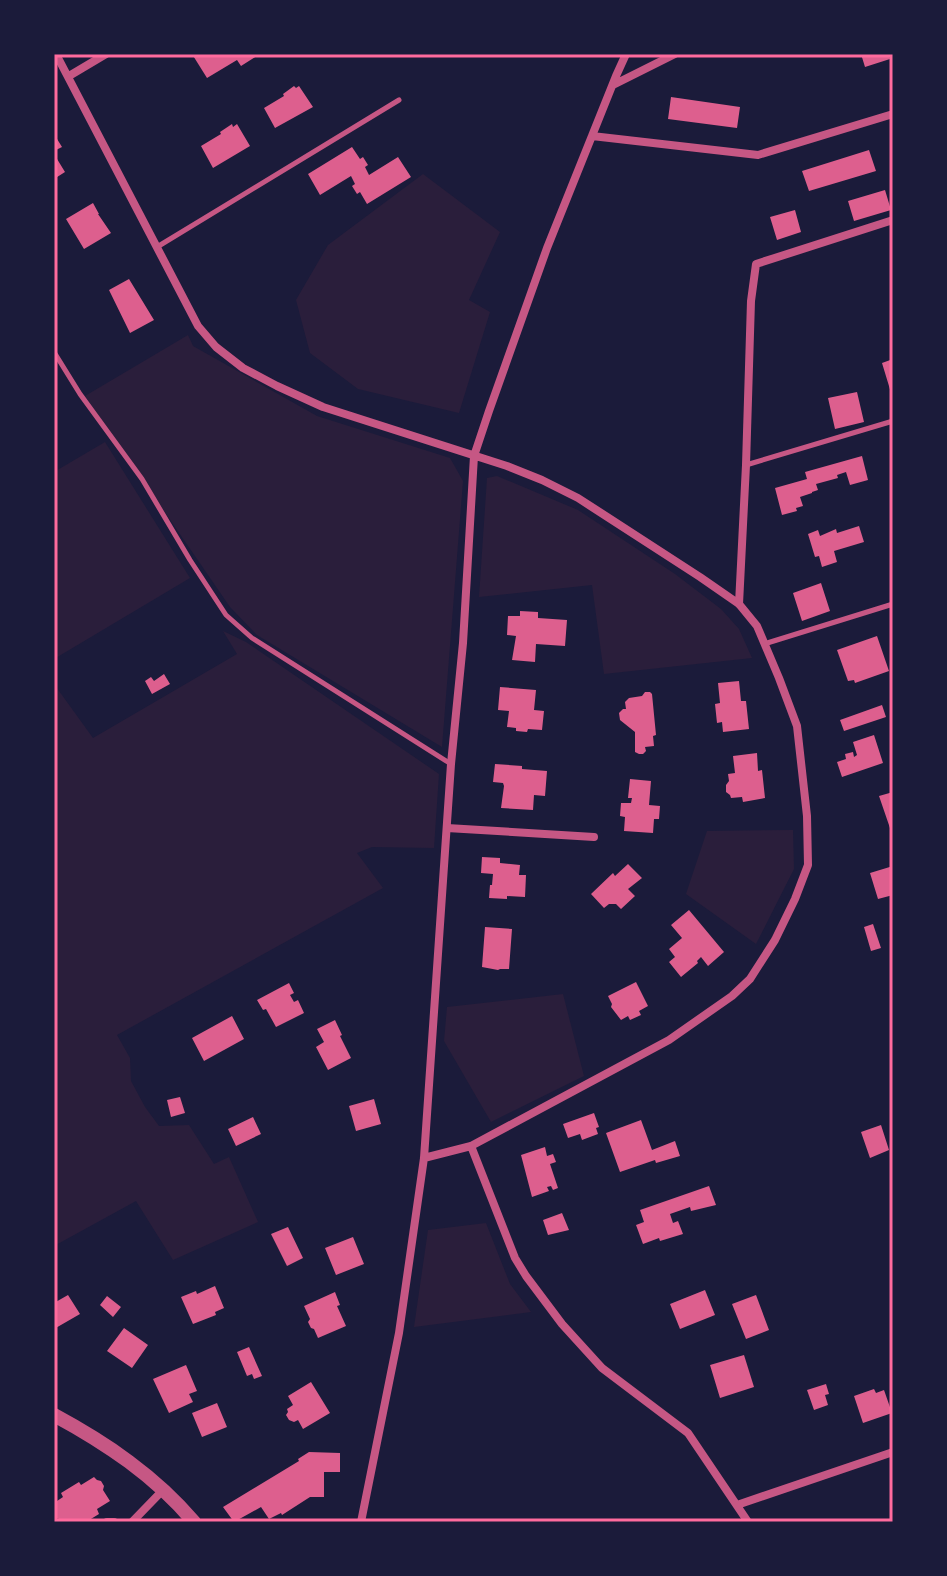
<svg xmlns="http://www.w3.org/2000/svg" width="947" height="1576" font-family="'Work Sans',sans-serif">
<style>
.green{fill:#2a1e3b}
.building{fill:#dd5f8e}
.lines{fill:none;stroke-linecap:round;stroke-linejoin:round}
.service{stroke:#c65784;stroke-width:5}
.minor{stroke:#c65784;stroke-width:8}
.tertiary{stroke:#c65784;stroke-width:14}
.neatline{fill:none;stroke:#ff6b9d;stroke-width:3}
</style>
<rect width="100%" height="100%" fill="#1b1b3a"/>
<path class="green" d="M423,174L500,232L469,300L490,312L459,413L358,389L310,353L296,300L328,245Z
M188,335L193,346L317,416L450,458L463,481L442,747L257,635L230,607L85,396Z
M105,442L190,578L54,659V472Z
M497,476L578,510L675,574L721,609L739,629L752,658L604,674L592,585L479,597L487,478Z
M223,631L246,642L439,774L434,848L372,847L357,853L383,888L117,1035L130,1058L131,1081L145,1107L159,1126L189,1125L214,1164L229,1157L258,1222L173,1260L136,1201L54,1246V684L93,738L237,654Z
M793,830L794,869L756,944L686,894L707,831Z
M563,994L584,1076L491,1122L444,1041L447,1007Z
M486,1223L510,1284L531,1312L414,1327L428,1230Z"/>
<path class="building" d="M192,54H260L241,66L237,60L207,78Z
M861,54H889L890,59L865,67Z
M294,86L296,88L299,86L313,107L275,128L264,108L284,96L283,94Z
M671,97L740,107L737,128L668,119Z
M232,124L233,127L237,124L250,146L213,168L201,146L221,134L220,132Z
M54,134L62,147L54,151Z
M352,147L360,159L363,157L368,165L365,167L369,175L398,157L411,177L367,204L360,192L357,194L352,186L355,184L351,176L320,195L308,174Z
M869,150L876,171L809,191L802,171Z
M54,154L65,172L54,179Z
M885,190L891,210L854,221L848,201Z
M93,203L99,214H98L111,233L84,249L66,219Z
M795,210L801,232L777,240L770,217Z
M129,279L154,320L130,333L109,290Z
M893,359V396H892L882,363Z
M857,392L864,422L835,429L828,398Z
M862,456L868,480L850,485L846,472L837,475L838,478L816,484L818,490L812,492V493L800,497L803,506L796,508L797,511L782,515L775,488L807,479L805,472Z
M859,526L864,542L834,551L837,562L822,567L819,556L815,557L808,534L818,530L820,536L836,529L837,533Z
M821,583L830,611L802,621L793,593Z
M520,611L538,612V618L567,620L565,646L536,644L535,662L512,660L516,636L507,635L508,616H520Z
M877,636L889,671L855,683L854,680L848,681L837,650Z
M164,674L170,684L152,694L145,681L151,677L154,681Z
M739,681L741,701H746L749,729L723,732L722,722L717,723L715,704L720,703L718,683Z
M500,687L536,690L534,710L544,711L542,730L528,729L527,732L516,731V728L507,727L509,711L498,710Z
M645,692H650L652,694L656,735L653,736L654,746L645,747L646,751L643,754H639L635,752V732L620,720L619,713L623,709H626L625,702L629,698L642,696Z
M882,705L886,717L844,731L840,720Z
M874,735L883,763L842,777L837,762L846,759L845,754L853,752L854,757L857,755L853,742Z
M757,753L758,771L762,770L765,798L743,802L742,797L731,798L730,795L726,792V785L729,781L728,774L735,773L733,756Z
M495,764L522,766V769L547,771L545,796L534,795L533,810L501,808L504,786L503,783L493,782Z
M630,779L651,781L649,805L660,806L659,819H654L653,833L624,831L625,817L620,816L621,803H631L632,798H628Z
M893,792V830L891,831L879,796Z
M482,857L500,858V863L520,865L519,875H526L525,897L507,896V899L489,898L490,885H492L493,874L481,873Z
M628,864L642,878L628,889L635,896L621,909L616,904H609L604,908L591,894L613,873L615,876Z
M893,866V895L878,899L870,873Z
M689,910L724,952L708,966L701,957L697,961L698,963L681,977L669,962L675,957L669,949L682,938L671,925Z
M873,924L881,948L871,951L864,927Z
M485,927L512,929L509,969H500L498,970L482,967Z
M636,982L648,1006L639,1011L641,1015L630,1020L628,1016L621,1020L611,1007L612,1004L608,996Z
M289,983L294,993L290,995L294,1002L298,1000L304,1013L276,1027L266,1009L263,1010L257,1000Z
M232,1016L244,1039L204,1061L192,1038Z
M335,1020L342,1035L340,1036L351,1058L328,1070L316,1047L324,1042L317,1029Z
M180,1097L185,1113L171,1117L167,1100Z
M374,1099L381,1124L356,1131L349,1106Z
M594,1113L599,1127L596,1128L598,1134L582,1140L580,1134L568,1138L563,1124Z
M253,1117L261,1134L236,1146L228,1129Z
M641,1120L652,1150L675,1141L680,1156L656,1163L655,1160L620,1172L606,1133Z
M881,1125L889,1150L870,1158L861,1132Z
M545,1147L547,1156L553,1154L556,1162L550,1164L558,1188L553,1190L551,1186L547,1187L549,1191L532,1197L521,1155Z
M709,1186L716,1205L691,1211L690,1207L670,1214L673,1223L678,1221L683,1234L660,1241L659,1238L643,1244L636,1225L644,1222L640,1210Z
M562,1213L569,1230L548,1235L543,1220Z
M288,1227L303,1258L287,1266L271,1234Z
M353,1237L364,1264L336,1275L325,1248Z
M215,1286L224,1308L215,1312L216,1315L193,1324L181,1297L196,1291L197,1294Z
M705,1290L715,1315L680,1329L670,1304Z
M335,1292L340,1305L337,1306L346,1326L318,1338L314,1329L311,1328L308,1322L310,1319L304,1306Z
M68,1295L80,1314L54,1329V1303Z
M756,1295L769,1330L746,1339L732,1304Z
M107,1296L121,1307L113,1317L100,1305Z
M124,1328L148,1345L132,1368L107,1351Z
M249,1347L262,1376L254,1379L252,1374L247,1376L237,1352Z
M744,1355L754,1387L720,1398L710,1365Z
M186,1365L197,1391L189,1394L193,1402L169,1413L153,1379Z
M311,1382L330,1413L303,1429L298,1420L294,1422L289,1420L286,1415L288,1412L287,1409L293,1405L288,1396Z
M826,1384L829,1394L825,1395L828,1405L814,1410L807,1390Z
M874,1389L876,1393L884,1390L892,1413L863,1423L854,1396Z
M217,1403L227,1427L202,1437L192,1413Z
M309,1452L340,1453V1472H324V1497H310L282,1515L281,1513L269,1519L261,1507L234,1522L223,1507L299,1461L298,1459Z
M94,1477L97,1480L101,1481L104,1486L103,1490L110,1501L97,1509L99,1514L86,1522L79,1520L61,1522L59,1519L55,1518L54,1503L63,1497L61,1493L79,1482L81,1485Z"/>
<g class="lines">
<path class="service" d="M157,247L399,100
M54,352L80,394L142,479L190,560L226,615L252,638L451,764
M746,465L893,421
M764,644L893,604"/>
<path class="minor" d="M56,54L198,326L216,347L243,368L277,386L323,407L507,466L542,480L578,498L700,577L739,604L757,626L779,678L797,726L807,816L808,865L795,899L775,940L750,979L732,996L669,1040L471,1146L424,1158
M69,76L106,54
M613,85L675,54
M592,136L758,155L893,114
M739,604L746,465L751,301L756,264L893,220
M447,828L594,837
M471,1146L515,1258L526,1276L562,1324L602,1368L688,1433L748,1522
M737,1505L893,1452
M107,1522H114
M132,1522L163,1490
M361,1522L399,1333L424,1158L451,764L463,643L474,456L489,411L547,248L616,76L626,54"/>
<path class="tertiary" d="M54,1415C106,1443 155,1476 194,1522"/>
</g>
<rect width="947" height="1576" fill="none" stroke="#1b1b3a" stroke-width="112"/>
<rect x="56" y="56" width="835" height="1464" class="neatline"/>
</svg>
